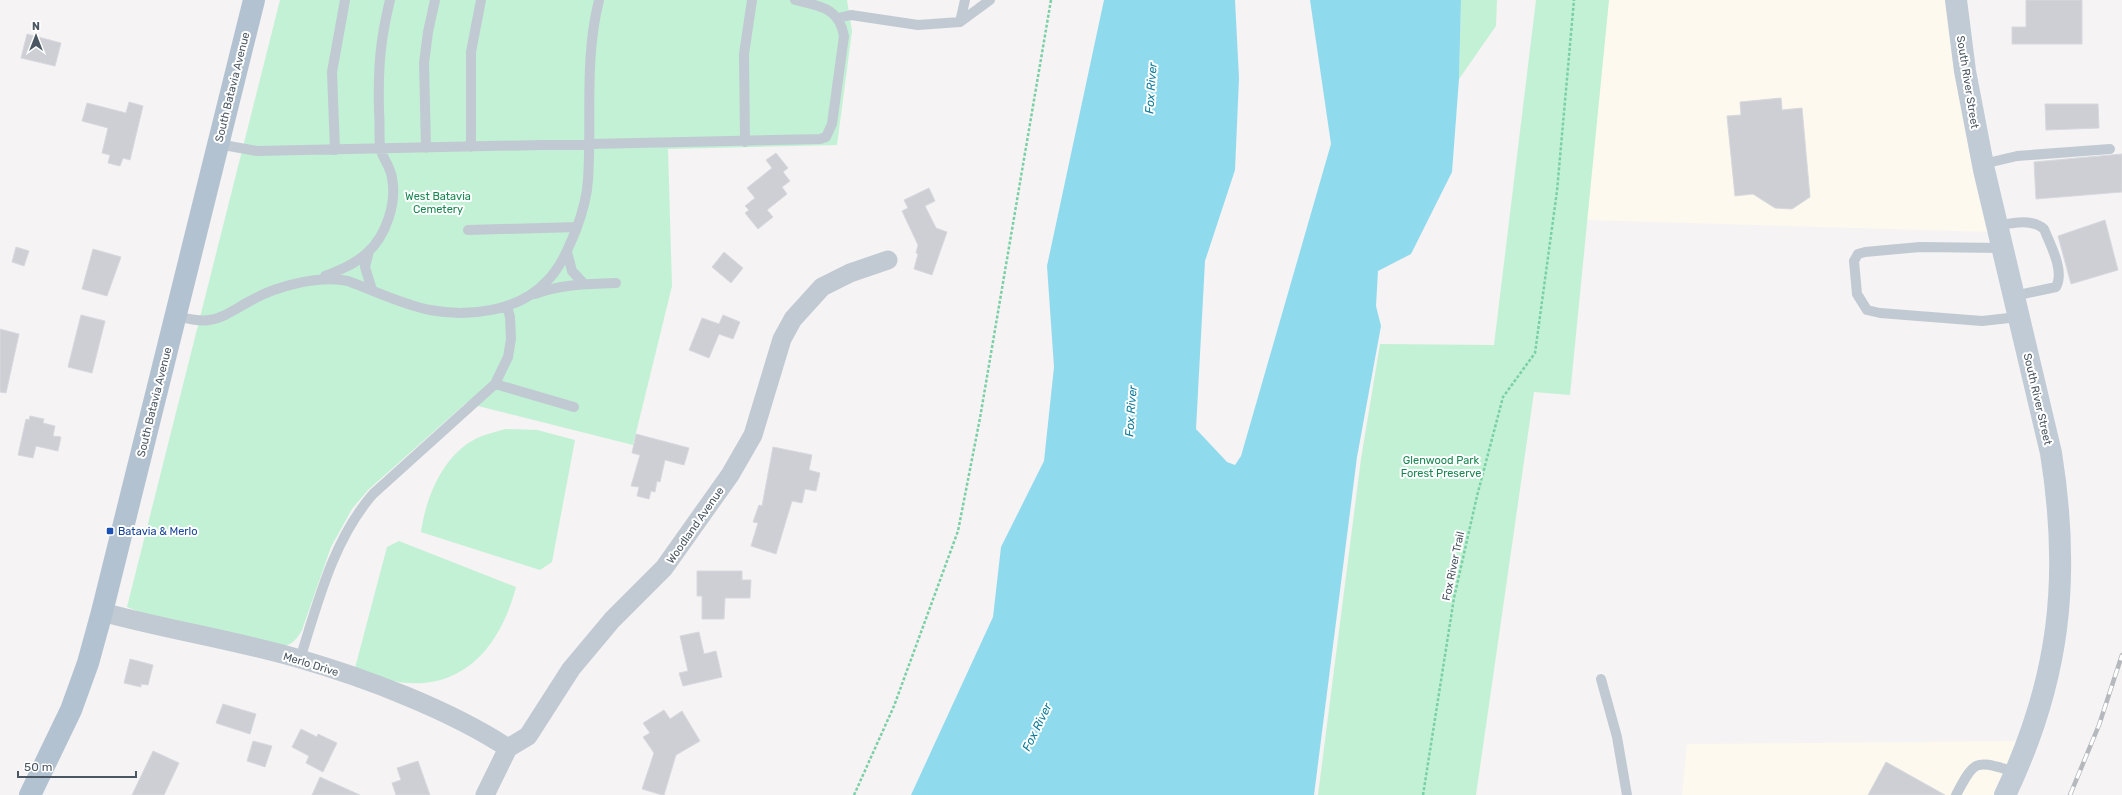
<svg xmlns="http://www.w3.org/2000/svg" width="2122" height="795" font-family="Rubik,sans-serif">
<style>
.commercial{fill:#fdf9ef}
.green{fill:#c3f1d5}
.water{fill:#90daee}
.building{fill:#cdcfd5;stroke:#d7d9de}
.lines{fill:none;stroke-linecap:round;stroke-linejoin:round}
.path{stroke:#7ad0a6;stroke-width:2.5;stroke-dasharray:3 2;stroke-linecap:butt}
.service{stroke:#c1cad2;stroke-width:10}
.minor{stroke:#c1cad2;stroke-width:19}
.secondary{stroke:#c1cbd6;stroke-width:22}
.primary{stroke:#b3c2d1;stroke-width:22}
.rail-casing{stroke:#b5b8bd;stroke-width:4.5}
.rail{stroke:#fff;stroke-width:3;stroke-dasharray:9;stroke-linecap:butt}
.transit-dot{fill:#1a4fb4;stroke:#fff;stroke-width:1.5}
.labels{text-anchor:middle;stroke-width:4;stroke-linejoin:round;paint-order:stroke}
.street-label{font-size:11px;fill:#4a5661;stroke:#fff}
.park-label{font-size:11px;fill:#17864f;stroke:#fff}
.transit-label{font-size:11px;fill:#164399;stroke:#fff;text-anchor:start}
.water-label{font-size:12px;font-style:italic;fill:#0c7c9b;stroke:#fff}
</style>
<rect width="100%" height="100%" fill="#f5f3f3"/>
<path class="commercial" d="M1609,0H1950L1990,232L1587,220Z
M2020,741L1996,795H1682L1687,744Z"/>
<path class="green" d="M280,0H847L852,31L837,145L668,149L672,286L633,445L466,403L368,490L352,509L331,547L302,630C297,639 293,644 282,647L142,613L127,607Z
M1461,0H1497L1496,26L1459,79Z
M1536,0H1609L1570,395L1534,392L1476,795H1318L1361,459L1380,344L1494,345Z
M506,429L537,430L575,440L552,562L540,570L421,532C426,496 445,450 482,436C490,433 498,431 506,429Z
M399,541L516,587C500,648 461,694 393,681C380,679 367,672 355,668L387,547Z"/>
<path class="water" d="M1104,0H1235L1239,78L1235,170L1205,261L1196,429L1227,462L1235,465L1241,456L1331,144L1310,0H1461L1459,79L1452,172L1411,254L1378,271L1376,306L1381,326L1357,457L1314,795H911L993,617L1001,547L1044,461L1054,367L1047,266Z"/>
<path class="building" d="M2026,0H2082V44H2012V27H2026Z
M27,34L61,43L55,66L21,58Z
M1781,98L1782,110L1802,108L1810,197L1792,209L1775,208L1753,194L1735,196L1727,116L1741,115L1740,102Z
M129,102L143,106L130,160L123,158L120,166L108,163L110,155L102,153L108,128L82,121L87,103L126,113Z
M2045,104H2098L2099,128L2046,130Z
M776,153L788,168L783,172L790,181L782,187L787,194L767,210L773,217L758,229L745,213L749,210L745,206L755,198L747,188L772,168L766,160Z
M2122,154V192L2036,199L2034,162Z
M929,188L935,201L925,206L936,228L947,232L932,275L914,269L918,254L916,253L918,245L902,211L908,208L904,200Z
M2105,220L2118,270L2071,284L2058,236Z
M16,247L29,251L24,266L12,262Z
M93,249L121,257L107,296L82,289Z
M724,252L743,268L731,283L712,267Z
M81,315L105,321L92,373L68,367Z
M723,315L740,322L733,339L719,334L709,358L689,350L702,318L719,324Z
M0,329L19,334L6,393L0,392Z
M30,416L44,419L43,423L55,426L53,436L61,437L58,451L36,446L33,458L18,455L26,419L29,420Z
M636,434L689,448L684,465L665,460L660,482L657,481L655,492L651,491L649,499L637,496L639,487L631,486L640,455L632,453Z
M773,447L812,455L809,470L820,473L816,491L805,489L802,503L792,501L776,554L751,546L758,523L753,522L759,505L762,506Z
M697,571H742V580H751L750,598H725L724,619H702V596H697Z
M699,632L704,654L716,651L722,677L683,686L679,673L688,671L680,636Z
M130,659L153,665L148,685L141,684V687L124,683Z
M223,704L256,714L250,734L216,723Z
M664,710L670,719L682,711L700,741L676,755L664,795H662L642,789L654,753L643,737L650,733L643,723Z
M301,729L317,737L318,734L337,743L323,772L306,763L309,756L292,747Z
M253,741L272,746L265,767L247,761Z
M153,751L179,763L164,795H132Z
M418,761L430,795H396L392,783L401,780L397,768Z
M1886,762L1945,795H1868Z
M320,777L360,795H312Z"/>
<g class="lines">
<path class="path" d="M854,795L894,706L958,531L980,418L1051,0
M1423,795L1454,598L1477,496L1503,397L1535,353L1557,191L1574,0"/>
<path class="service" d="M838,18L851,15L918,25L960,22L990,0
M960,22L965,0
M745,142L744,54L752,0
M218,144L257,151L820,139L826,137L832,124L844,36C839,7 819,6 795,0
M471,147V52L481,0
M426,148L424,63L428,32L435,0
M335,150L332,72L345,0
M1983,164L2017,156L2110,149
M1996,226C2012,223 2031,218 2044,229C2050,244 2065,271 2056,287L2014,296
M468,230L577,227
M2002,248L1920,247L1865,252L1858,254L1854,261L1857,294L1867,310L1880,313L1982,321L2018,317
M369,251L365,267L372,290
M567,252L572,271L584,284
M325,276C340,270 355,264 367,253C386,236 397,203 392,178C391,167 381,156 380,147C379,135 380,123 379,111C378,68 380,41 390,0
M535,294C561,284 589,284 616,283
M175,316C186,318 198,322 209,320C224,318 237,308 250,301C276,286 319,275 348,281C375,291 401,304 430,310C468,317 518,312 546,282C561,267 568,249 576,230C582,214 587,197 588,180C592,120 584,60 599,0
M495,384L574,407
M300,659C318,602 333,540 373,494L495,384L508,357L511,339L510,317L507,306
M1601,679L1617,737L1627,795
M1956,795C1976,757 1976,761 2016,772"/>
<path class="minor" d="M102,612C168,630 235,640 300,659C366,678 450,710 508,748
M485,795L508,748L528,736L571,669L612,620L664,568L730,475L753,435L782,339L793,319L822,287L850,273L888,260"/>
<path class="secondary" d="M1956,0L1965,71L1984,170L2051,453C2071,578 2060,680 2005,795"/>
<path class="primary" d="M30,795L71,710L88,663L102,612L254,0"/>
<defs>
<path id="rail" d="M2070,795L2099,725L2122,655"/>
</defs>
<use href="#rail" class="rail-casing"/>
<use href="#rail" class="rail"/>
</g>
<rect class="transit-dot" x="106" y="527" width="8" height="8" rx="2"/>
<g class="labels">
<g class="street-label">
<text transform="translate(1968 82) rotate(81)" y="4">South River Street</text>
<text transform="translate(232 87) rotate(-76)" y="4">South Batavia Avenue</text>
<text transform="translate(2038 399) rotate(77)" y="4">South River Street</text>
<text transform="translate(154 402) rotate(-76)" y="4">South Batavia Avenue</text>
<text transform="translate(695 525) rotate(-55)" y="4">Woodland Avenue</text>
<text transform="translate(1453 566) rotate(-78)" y="4">Fox River Trail</text>
<text transform="translate(311 664) rotate(17)" y="4">Merlo Drive</text>
</g>
<g class="park-label">
<text x="438" y="200">West Batavia<tspan x="438" dy="13">Cemetery</tspan></text>
<text x="1441" y="464">Glenwood Park<tspan x="1441" dy="13">Forest Preserve</tspan></text>
</g>
<g class="transit-label">
<text x="118" y="535">Batavia &amp; Merlo</text>
</g>
<g class="water-label">
<text transform="translate(1151 88) rotate(-86)" y="4">Fox River</text>
<text transform="translate(1131 411) rotate(-86)" y="4">Fox River</text>
<text transform="translate(1037 727) rotate(-64)" y="4">Fox River</text>
</g>
</g>
<g transform="translate(36 36)" stroke="#ffffff" stroke-width="3" paint-order="stroke">
<path d="M0-3L7 15L0 10L-7 15Z" fill="#4a5661"/>
<text y="-6" font-size="11" font-weight="bold" text-anchor="middle" fill="#4a5661">N</text>
</g>
<path d="M18 771v6h118v-6" fill="none" stroke="#4a5661" stroke-width="2"/>
<text x="24" y="771" font-size="12" fill="#4a5661" stroke="#ffffff" stroke-width="3" paint-order="stroke">50 m</text>
</svg>
